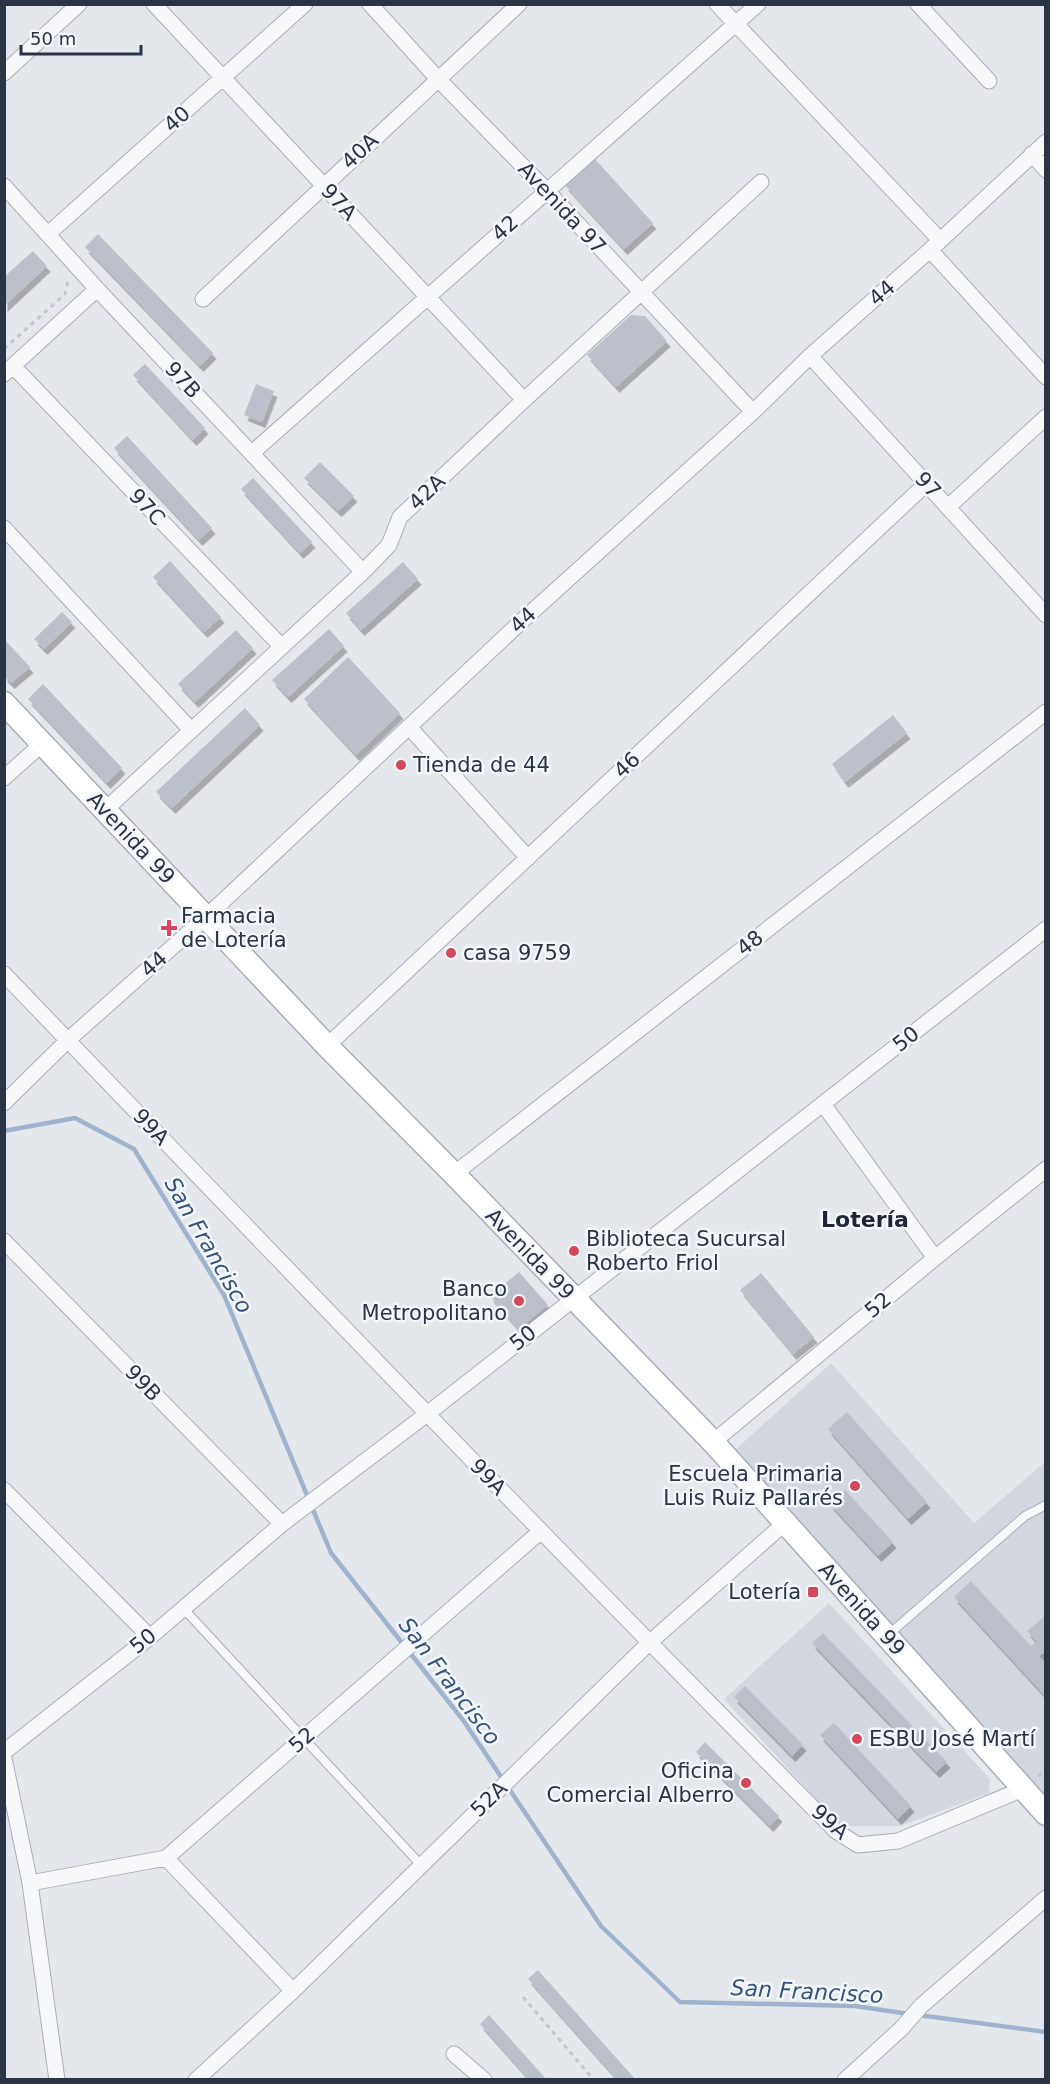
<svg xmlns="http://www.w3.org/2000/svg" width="1050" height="2084" font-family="'DejaVu Sans',sans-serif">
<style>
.built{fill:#d2d6de}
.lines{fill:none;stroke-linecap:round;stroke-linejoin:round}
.stream{stroke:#9fb4cc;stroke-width:4.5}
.building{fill:#bbc0ca;filter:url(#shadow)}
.lane-casing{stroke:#a9aeb7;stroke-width:10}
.street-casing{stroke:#a9aeb7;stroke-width:17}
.secondary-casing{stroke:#a9aeb7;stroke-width:25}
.path{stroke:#c2c5cb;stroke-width:3;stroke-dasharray:4.5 4.5;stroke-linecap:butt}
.lane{stroke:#f7f8fa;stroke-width:8}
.street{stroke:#f7f8fa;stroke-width:15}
.secondary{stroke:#fff;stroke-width:22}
.poi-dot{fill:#d1495b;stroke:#f4f6f9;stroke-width:2}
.labels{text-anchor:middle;stroke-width:5;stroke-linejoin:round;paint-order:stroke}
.street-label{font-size:21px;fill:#2b3445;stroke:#f4f6f9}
.poi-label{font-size:21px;fill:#2b3445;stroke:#f4f6f9;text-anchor:start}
.neighbourhood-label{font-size:22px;font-weight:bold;fill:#1d2536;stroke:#f4f6f9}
.water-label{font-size:22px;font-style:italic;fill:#34527a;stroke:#f4f6f9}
</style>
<defs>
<filter id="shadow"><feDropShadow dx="3.5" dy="6" stdDeviation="0" flood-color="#0004"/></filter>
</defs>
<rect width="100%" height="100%" fill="#e4e7ec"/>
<path class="built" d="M831,1363L974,1523L1045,1462V1799L736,1449Z
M829,1603L990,1779L989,1793L900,1826H841L724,1699Z"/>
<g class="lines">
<path class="stream" d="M4,1131L75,1118L134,1149L224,1295L331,1553L463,1720L601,1926L680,2002L855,2006L909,2014
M918,2015L1046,2032"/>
</g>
<path class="building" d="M594,158L653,223L624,249L565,185Z
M98,234L213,353L200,366L85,247Z
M33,251L47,266L4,306V277Z
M631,315L645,316L667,341L616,387L587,355Z
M145,364L205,428L193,440L133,375Z
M256,384L274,391L262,422L244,415Z
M127,436L212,528L199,540L114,448Z
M320,462L354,496L338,511L304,478Z
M253,478L312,542L300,553L241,489Z
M170,561L221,617L204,632L153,577Z
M403,562L418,579L361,630L346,613Z
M62,612L72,622L44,649L34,639Z
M329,629L344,646L288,697L272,680Z
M236,630L253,648L195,702L178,684Z
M4,639L30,667L11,683L4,676Z
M348,657L400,713L356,755L304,699Z
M43,684L122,768L107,783L28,699Z
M245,708L260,725L172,808L156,792Z
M893,715L907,733L845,782L832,764Z
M519,1272L548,1305L518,1329L490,1296Z
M761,1273L814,1337L793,1354L740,1290Z
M847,1412L927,1502L908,1519L828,1429Z
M845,1490L893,1542L878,1556L830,1504Z
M971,1581L1031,1646L1037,1642L1027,1631L1046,1615V1651L1039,1656L1046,1663V1697L954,1597Z
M823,1633L947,1762L936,1772L812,1643Z
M745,1686L803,1745L792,1756L734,1697Z
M834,1723L911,1806L898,1819L820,1735Z
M705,1742L779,1816L770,1826L696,1752Z
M538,1970L636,2080H618L528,1979Z
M489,2015L547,2080H530L480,2024Z"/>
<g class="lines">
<defs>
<path id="lane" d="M183,1608L421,1865
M888,1635L1025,1516L1046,1505"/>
<path id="street" d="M154,4L524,400
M370,4L438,79L547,191L753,412
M717,4L940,240
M918,4L989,81
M4,73L79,4
M1032,154L1046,170
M4,186L97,289L363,572
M48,234L305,4
M930,250L1046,377
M203,299L519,4
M810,356L1046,615
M13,366L281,646
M4,374L97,289
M252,453L758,4
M948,507L1046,417
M4,528L191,730
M410,728L528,858
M4,778L42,744
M105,810L363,572L389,545L400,517L524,400L761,182
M4,974C280,1261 555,1549 836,1831L858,1845L898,1841L1023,1789
M327,1046L927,483
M4,1103L68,1040L205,918L524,619L753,412L810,356L930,250L1046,142
M823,1104L935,1258
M454,1174L1046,712
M4,1241L282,1524
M713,1442L935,1258L1046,1169
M4,1490L150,1637
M4,1752L150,1637L282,1524L427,1414L1046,929
M4,1758L30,1883L57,2080
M166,1858L293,1991
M30,1883L166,1858L541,1531
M454,2054L484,2080
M196,2080L293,1991L649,1643L785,1523
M845,2080L902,2028L921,2006L1046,1898"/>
<path id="secondary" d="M4,703L327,1046L454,1174L713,1442L1046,1814"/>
</defs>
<use href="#lane" class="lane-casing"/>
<use href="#street" class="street-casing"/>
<use href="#secondary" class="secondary-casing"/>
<path class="path" d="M4,349L65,294L68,281
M1038,1776L1046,1769
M523,1997L594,2080"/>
<use href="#lane" class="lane"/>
<use href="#street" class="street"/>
<use href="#secondary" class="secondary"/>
</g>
<g class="poi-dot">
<circle cx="401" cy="765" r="6"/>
<path d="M166 919h6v6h6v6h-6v6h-6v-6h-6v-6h6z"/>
<circle cx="451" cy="953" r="6"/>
<circle cx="574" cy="1251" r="6"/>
<circle cx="519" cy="1301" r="6"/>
<circle cx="855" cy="1486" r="6"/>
<rect x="807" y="1586" width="12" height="12" rx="3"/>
<circle cx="857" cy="1739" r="6"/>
<circle cx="746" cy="1783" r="6"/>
</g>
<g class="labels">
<g class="street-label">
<text transform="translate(177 119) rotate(-42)" y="7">40</text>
<text transform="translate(360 151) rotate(-43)" y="7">40A</text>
<text transform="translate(339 202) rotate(47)" y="7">97A</text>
<text transform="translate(562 208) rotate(47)" y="7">Avenida 97</text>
<text transform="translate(505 228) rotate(-42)" y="7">42</text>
<text transform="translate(882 293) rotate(-41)" y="7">44</text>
<text transform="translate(183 380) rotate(47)" y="7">97B</text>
<text transform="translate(928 485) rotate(48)" y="7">97</text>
<text transform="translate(427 492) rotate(-44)" y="7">42A</text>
<text transform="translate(147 507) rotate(47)" y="7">97C</text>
<text transform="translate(523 620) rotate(-43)" y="7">44</text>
<text transform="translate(627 765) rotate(-43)" y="7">46</text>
<text transform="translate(131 838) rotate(47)" y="7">Avenida 99</text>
<text transform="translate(750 943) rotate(-38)" y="7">48</text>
<text transform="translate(154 964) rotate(-42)" y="7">44</text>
<text transform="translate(906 1039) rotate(-38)" y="7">50</text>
<text transform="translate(151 1127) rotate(46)" y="7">99A</text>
<text transform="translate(530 1254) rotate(46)" y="7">Avenida 99</text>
<text transform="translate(878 1305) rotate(-40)" y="7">52</text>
<text transform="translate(523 1338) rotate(-38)" y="7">50</text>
<text transform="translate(143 1383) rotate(46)" y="7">99B</text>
<text transform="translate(488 1477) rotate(46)" y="7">99A</text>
<text transform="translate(862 1609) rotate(48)" y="7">Avenida 99</text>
<text transform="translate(143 1641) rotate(-39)" y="7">50</text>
<text transform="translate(302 1740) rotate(-41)" y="7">52</text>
<text transform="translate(489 1799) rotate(-44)" y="7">52A</text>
<text transform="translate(830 1822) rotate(41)" y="7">99A</text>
</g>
<g class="poi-label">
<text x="413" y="772">Tienda de 44</text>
<text x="181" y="923">Farmacia<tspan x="181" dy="24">de Lotería</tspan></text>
<text x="463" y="960">casa 9759</text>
<text x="586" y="1246">Biblioteca Sucursal<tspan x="586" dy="24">Roberto Friol</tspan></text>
<text x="507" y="1296" text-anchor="end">Banco<tspan x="507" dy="24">Metropolitano</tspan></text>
<text x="843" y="1481" text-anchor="end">Escuela Primaria<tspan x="843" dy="24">Luis Ruiz Pallarés</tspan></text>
<text x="801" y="1599" text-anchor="end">Lotería</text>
<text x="869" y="1746">ESBU José Martí</text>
<text x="734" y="1778" text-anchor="end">Oficina<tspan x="734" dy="24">Comercial Alberro</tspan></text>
</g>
<g class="neighbourhood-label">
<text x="865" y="1227">Lotería</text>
</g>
<g class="water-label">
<text transform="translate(209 1245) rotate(60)" y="8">San Francisco</text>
<text transform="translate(450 1681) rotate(53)" y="8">San Francisco</text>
<text transform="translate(807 1991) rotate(3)" y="8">San Francisco</text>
</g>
</g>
<rect width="1050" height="2084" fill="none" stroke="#2b3445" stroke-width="12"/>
<path d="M21 45v9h120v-9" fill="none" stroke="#2b3445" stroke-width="3"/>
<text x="30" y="45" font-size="18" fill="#2b3445" stroke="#f4f6f9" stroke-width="4.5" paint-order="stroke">50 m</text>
</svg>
